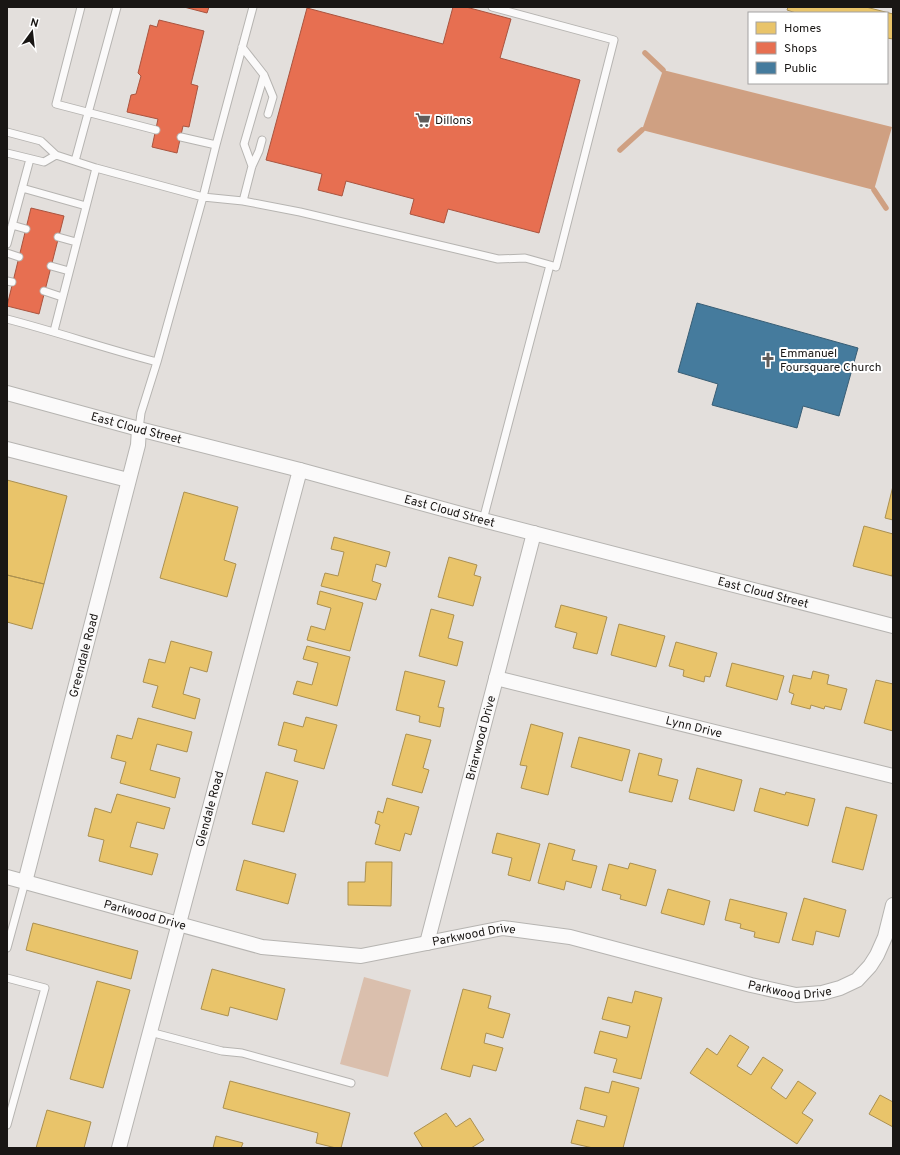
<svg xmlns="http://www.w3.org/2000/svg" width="900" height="1155" font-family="Overpass,sans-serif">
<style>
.green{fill:#dabfad}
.water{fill:#cfa082}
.homes{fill:#e9c46a;stroke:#ab9050}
.shops{fill:#e76f51;stroke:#a9543f}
.public{fill:#457b9d;stroke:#385d74}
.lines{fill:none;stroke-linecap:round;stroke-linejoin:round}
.stream{stroke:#cfa082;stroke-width:5.5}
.lane-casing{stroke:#b6b4b1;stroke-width:9}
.street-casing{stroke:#b6b4b1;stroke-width:16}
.lane{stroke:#fbfafa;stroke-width:7}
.street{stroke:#fbfafa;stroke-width:14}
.labels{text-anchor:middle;stroke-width:4;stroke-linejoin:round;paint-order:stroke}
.poi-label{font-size:12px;fill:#191614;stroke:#fff;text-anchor:start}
.street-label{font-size:12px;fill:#191614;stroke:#fff}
</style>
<rect width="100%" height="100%" fill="#e3dfdc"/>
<path class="green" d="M364,977L411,990L388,1077L340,1064Z"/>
<path class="water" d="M663,70L892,127L874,190L642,130Z"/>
<path class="homes" d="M788,7H866L893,14V39L887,38V13H796L787,10Z
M7,480L67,496L44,584L7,575Z
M893,486V520L885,518Z
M184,492L238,507L224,560L236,564L227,597L160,578Z
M864,526L893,534V571L892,576L853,566Z
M334,537L390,552L386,567L376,564L372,581L381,584L376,600L321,586L325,573L338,576L344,552L331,549Z
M449,557L477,565L474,575L481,577L473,606L438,597Z
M7,575L44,584L32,629L7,622Z
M320,591L363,603L350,651L307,640L311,626L325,630L331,608L317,604Z
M561,605L607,617L597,654L573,648L577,633L555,627Z
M431,609L454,615L448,638L463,642L457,666L419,656Z
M619,624L665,636L656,667L611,655Z
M171,641L212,652L207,672L190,667L183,694L200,699L195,719L152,707L158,686L143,682L149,659L165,663Z
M676,642L717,653L710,677L705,676L704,682L683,676L684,670L669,666Z
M307,646L350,657L337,706L293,694L297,681L312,685L318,663L303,659Z
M732,663L784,676L777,700L726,686Z
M405,671L445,681L438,707L444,708L440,727L419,722L420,716L396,710Z
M813,671L829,675L827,684L847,689L841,710L825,706L824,709L811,705L810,709L791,704L794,694L789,692L793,675L811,679Z
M876,680L893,684V731L864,723Z
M306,717L337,725L324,769L294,761L297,750L278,745L284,722L303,727Z
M138,718L192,732L187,752L157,744L150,770L180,778L175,798L120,783L126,762L111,758L117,735L132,739Z
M531,724L563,733L548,795L521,788L527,766L520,765Z
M406,734L431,740L423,768L429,770L422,793L392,785Z
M579,737L630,750L622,781L571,767Z
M639,753L662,759L658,775L678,780L672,802L629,792Z
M697,768L742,780L734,811L689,799Z
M266,772L298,781L284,832L252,824Z
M760,788L785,795L786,792L815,799L808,826L754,811Z
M117,794L170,808L164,829L137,822L130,847L158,854L152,875L99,861L104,840L88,836L95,808L111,813Z
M387,798L419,807L411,835L405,833L400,851L375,844L380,825L375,823L378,811L383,813Z
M846,807L877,815L863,870L832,862Z
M497,833L540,844L530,881L508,875L512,858L492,853Z
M549,843L575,850L572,860L597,866L591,888L566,881L564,890L538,883Z
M244,860L296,874L288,904L236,890Z
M366,862H392L391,906L348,905V882H365Z
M630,863L656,870L646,906L620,899L621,895L602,890L609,864L628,869Z
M668,889L710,901L704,925L661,913Z
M804,898L846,910L839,937L816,931L813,945L792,940Z
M730,899L787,913L779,943L754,937L755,932L740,928L741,924L725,920Z
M33,923L138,951L131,979L26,950Z
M212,969L285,989L277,1020L230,1007L228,1016L201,1009Z
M97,981L130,990L103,1088L70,1079Z
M463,989L491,996L488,1008L510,1014L503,1038L486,1033L484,1043L503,1048L496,1071L473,1065L470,1077L441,1069Z
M635,991L662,998L641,1079L613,1072L617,1059L594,1053L600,1031L627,1038L630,1026L602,1019L608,997L632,1003Z
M730,1035L749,1047L737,1066L751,1075L763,1057L783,1070L771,1088L786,1099L798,1081L816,1093L802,1113L813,1120L797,1144L690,1073L707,1048L717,1055Z
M230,1081L350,1113L341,1148H336L316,1143L318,1133L223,1108Z
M612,1081L639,1088L623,1148H593L571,1143L577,1120L604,1127L607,1116L580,1109L585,1087L609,1093Z
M880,1095L893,1102V1127L869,1114Z
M47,1110L91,1122L84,1148H36Z
M446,1113L456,1127L470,1118L484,1140L471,1148H423L414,1133Z
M216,1136L243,1143L241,1148H213Z"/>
<path class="shops" d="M184,7H209L207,13Z
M453,7H466L511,19L500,58L580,80L539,233L448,209L444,223L410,214L414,199L346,181L342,196L318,190L322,174L266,160L307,8L443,44Z
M159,20L204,31L191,84L198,86L189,127L183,126L177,153L152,147L158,119L127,112L131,95L136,94L141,76L138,73L150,25L157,27Z
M31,208L64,216L39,314L7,306Z"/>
<path class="public" d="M697,303L858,348L839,416L803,406L797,428L712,405L718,384L678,372Z"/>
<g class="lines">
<path class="stream" d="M645,53L663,70
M620,150L642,130
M874,190L886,208"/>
<defs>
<path id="lane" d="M81,7L56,104L156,130
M492,7L614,40L556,267L550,265
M242,47L264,75L273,97L268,114
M7,132L41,141L56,155L96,168L203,197L243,201L300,212L498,259L525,258L550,265L483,520
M181,137L216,145
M7,153L44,162L56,155
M75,161L117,7
M252,166L244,144L264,75
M22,188L86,206
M243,201L252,166L259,151L262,140
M12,225L26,229
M58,237L76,242
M7,244L30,159
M7,253L19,257
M51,266L69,271
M7,281L12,282
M44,291L62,297
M7,319C57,332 107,349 157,362
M54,331L96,168
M139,429L141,413L157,362L203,197L216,145L253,7
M7,948L25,882
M7,978L45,988L7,1125
M150,1032L222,1051L242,1053L351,1083"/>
<g id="street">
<path id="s1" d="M7,393L139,429L300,470L483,520L893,626"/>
<path d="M7,449L128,480"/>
<path id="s2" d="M496,678L893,776"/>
<path id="s3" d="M7,877L262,947L361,956L503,928L570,937L751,985L796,995L822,993L840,988L857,980L870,966L877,955L885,937L893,905"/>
<path id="s4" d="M25,882L138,445L139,429"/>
<path id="s5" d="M427,943L534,533"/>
<path id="s6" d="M119,1148L300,470"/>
</g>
</defs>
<use href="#lane" class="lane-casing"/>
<use href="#street" class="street-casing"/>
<use href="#lane" class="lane"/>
<use href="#street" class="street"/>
</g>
<defs>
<symbol id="supermarket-bare" viewBox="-9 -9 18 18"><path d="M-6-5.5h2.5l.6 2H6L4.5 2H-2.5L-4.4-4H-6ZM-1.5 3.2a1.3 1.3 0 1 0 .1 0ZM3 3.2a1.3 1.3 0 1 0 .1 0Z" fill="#605c5a" stroke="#fff" stroke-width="2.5" paint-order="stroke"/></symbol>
<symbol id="church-bare" viewBox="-9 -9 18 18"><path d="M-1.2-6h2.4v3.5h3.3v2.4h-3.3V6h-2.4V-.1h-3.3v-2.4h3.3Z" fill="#605c5a" stroke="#fff" stroke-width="2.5" paint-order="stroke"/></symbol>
</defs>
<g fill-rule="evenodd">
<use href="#supermarket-bare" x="412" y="109" width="22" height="22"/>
<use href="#church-bare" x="757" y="349" width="22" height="22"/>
</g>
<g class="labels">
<g class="poi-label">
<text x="435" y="124">Dillons</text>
<text x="780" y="357">Emmanuel<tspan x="780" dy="14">Foursquare Church</tspan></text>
</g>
<g class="street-label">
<text dy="4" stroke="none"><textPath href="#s1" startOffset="134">East Cloud Street</textPath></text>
<text dy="4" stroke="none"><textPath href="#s1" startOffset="458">East Cloud Street</textPath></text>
<text dy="4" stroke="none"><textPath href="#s1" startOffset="782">East Cloud Street</textPath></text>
<text dy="4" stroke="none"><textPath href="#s4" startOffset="234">Greendale Road</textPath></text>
<text dy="4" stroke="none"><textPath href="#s2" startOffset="204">Lynn Drive</textPath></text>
<text dy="4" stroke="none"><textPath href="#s5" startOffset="212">Briarwood Drive</textPath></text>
<text dy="4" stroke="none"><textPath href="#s6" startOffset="351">Glendale Road</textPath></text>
<text dy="4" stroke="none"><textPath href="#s3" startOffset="143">Parkwood Drive</textPath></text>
<text dy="4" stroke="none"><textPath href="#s3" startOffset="479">Parkwood Drive</textPath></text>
<text dy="4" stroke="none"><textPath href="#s3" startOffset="803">Parkwood Drive</textPath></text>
</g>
</g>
<rect width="900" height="1155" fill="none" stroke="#191614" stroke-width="16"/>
<rect x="748" y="12" width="140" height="72" fill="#ffffff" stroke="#a3a2a1"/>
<rect x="756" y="22" width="20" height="12" fill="#e9c46a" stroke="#a3a2a1"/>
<text x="784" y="32" font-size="12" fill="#191614">Homes</text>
<rect x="756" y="42" width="20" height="12" fill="#e76f51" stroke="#a3a2a1"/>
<text x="784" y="52" font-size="12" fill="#191614">Shops</text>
<rect x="756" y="62" width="20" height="12" fill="#457b9d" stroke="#a3a2a1"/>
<text x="784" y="72" font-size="12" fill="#191614">Public</text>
<g transform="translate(32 32) rotate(15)" stroke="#ffffff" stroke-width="3" paint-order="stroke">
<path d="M0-3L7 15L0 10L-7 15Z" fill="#191614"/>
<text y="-6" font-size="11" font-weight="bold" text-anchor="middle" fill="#191614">N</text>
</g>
</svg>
